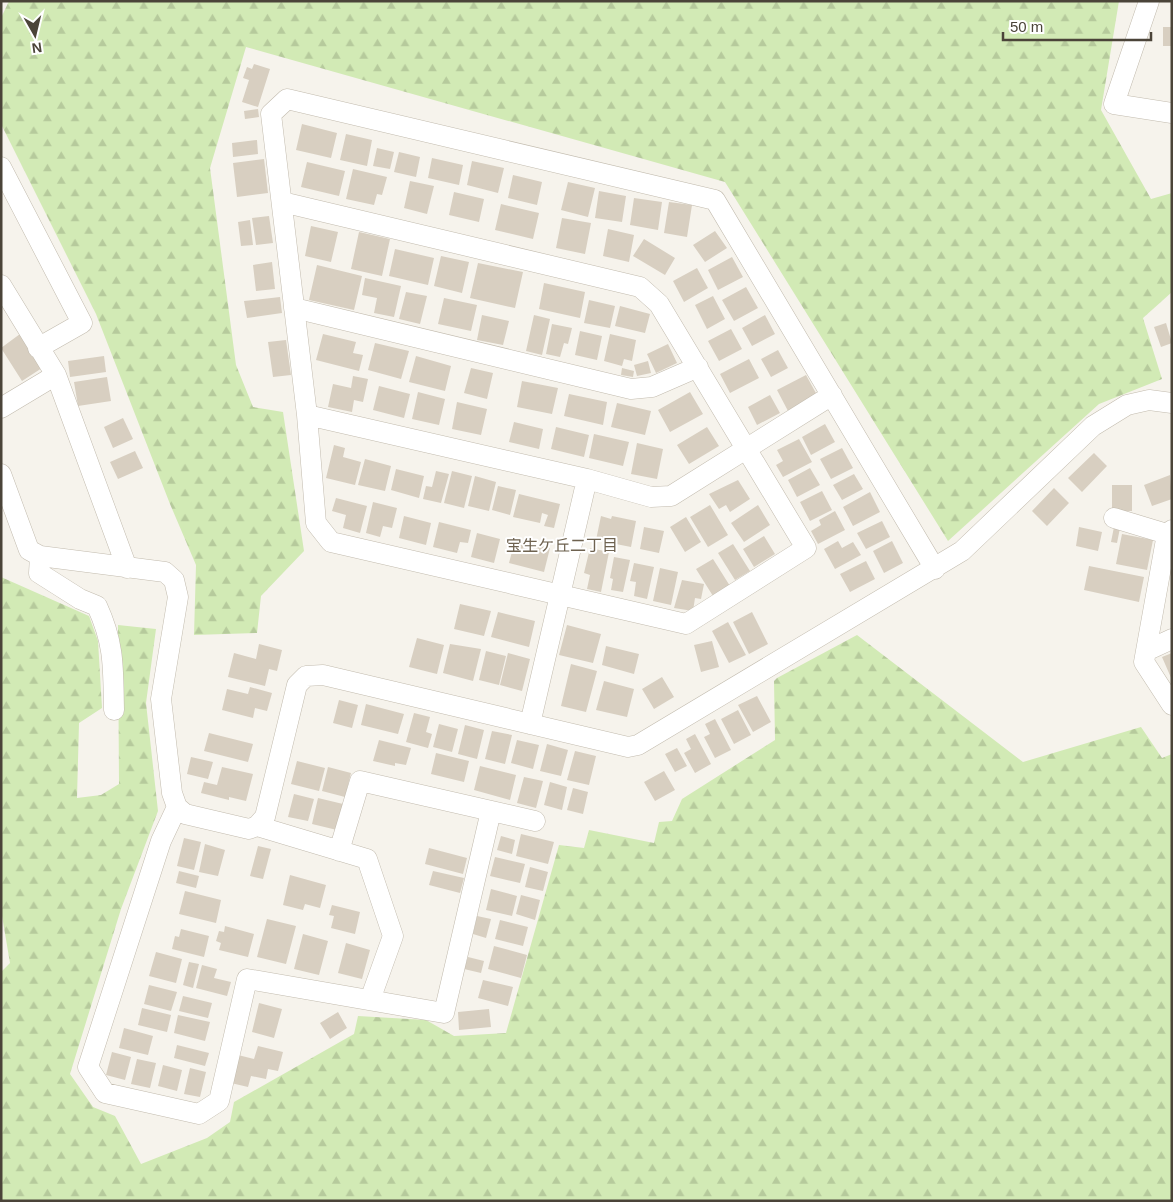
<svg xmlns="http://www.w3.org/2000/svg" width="1173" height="1202" font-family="Helvetica,'Noto Sans JP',sans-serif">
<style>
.forest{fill:url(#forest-firs)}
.building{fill:#d8cfc1}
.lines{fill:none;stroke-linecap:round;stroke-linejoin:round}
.minor-casing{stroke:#c2bbae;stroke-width:21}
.minor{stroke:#fff;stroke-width:20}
.labels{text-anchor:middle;stroke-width:4;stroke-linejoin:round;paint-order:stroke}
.neighbourhood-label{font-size:16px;fill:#6e6250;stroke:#fff}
</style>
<defs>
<pattern id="forest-firs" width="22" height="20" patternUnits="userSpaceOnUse" patternTransform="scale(1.25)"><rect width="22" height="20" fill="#d2eab5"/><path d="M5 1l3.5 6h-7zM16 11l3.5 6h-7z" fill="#b6ca9c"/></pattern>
</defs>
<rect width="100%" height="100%" fill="#f6f3ec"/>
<path class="forest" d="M9,1H1119L1101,110L1151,199L1172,193V292L1143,318L1162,379L1099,404L948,541L725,182L246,47L210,168L236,365L253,407L283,412L304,551L261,596L257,633L194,635L196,565L170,504L96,314L1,124V18Z
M1,577L89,616L98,641L102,708L79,723L77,798L101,795L119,784L118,625L156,629L146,703L158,811L121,909L70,1074L93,1107L115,1116L141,1164L207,1138L230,1122L234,1102L354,1034L358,1016L426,1020L454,1036L506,1033L559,845L584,848L589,830L654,843L659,822L672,821L682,799L775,740L774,681L777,678L857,635L1023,762L1141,727L1162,758L1172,754V1201H1V972L10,963L1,910Z"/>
<path class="building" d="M1163,27H1172V46H1163Z
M254,64L270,69L258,107L242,102L249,80L243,78L247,67L252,69Z
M258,109L259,117L245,119L244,111Z
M302,124L337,133L331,158L296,150Z
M346,134L372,140L367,166L340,160Z
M257,140L258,154L233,157L232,143Z
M377,148L394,152L390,169L373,166Z
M399,152L420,157L416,177L394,172Z
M432,158L463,165L459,185L428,178Z
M264,159L268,193L237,197L233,163Z
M472,161L504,168L498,193L467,185Z
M307,162L345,171L339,196L301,187Z
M353,169L387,177L382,195L377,194L374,205L346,199Z
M513,175L542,182L537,205L508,198Z
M410,181L434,186L427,214L404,208Z
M568,182L595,188L588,217L561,210Z
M599,191L626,196L622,222L595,218Z
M454,192L484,199L479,222L449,215Z
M634,198L662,202L658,230L630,225Z
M669,202L692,205L687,237L664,233Z
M501,204L539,213L533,239L495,230Z
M269,216L273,243L256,245L252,218Z
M562,218L591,223L585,254L556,248Z
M250,220L253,245L241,246L238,222Z
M311,226L338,232L331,262L305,256Z
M608,229L634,235L629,262L603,256Z
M715,231L727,248L705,262L693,245Z
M359,232L390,239L382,276L351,269Z
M644,239L675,258L665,275L633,256Z
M395,249L434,258L428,285L389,276Z
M441,256L469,262L462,293L434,286Z
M732,257L743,277L718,290L708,270Z
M272,262L275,289L256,291L253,265Z
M478,263L523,272L515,308L470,298Z
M317,265L362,276L354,310L309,300Z
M697,268L708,288L684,302L673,281Z
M365,278L401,286L394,317L374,313L377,298L362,295Z
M544,283L585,292L580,318L539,309Z
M746,287L758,308L734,321L722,300Z
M406,292L427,296L420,324L399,319Z
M713,296L725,319L707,329L695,305Z
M280,297L282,313L247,318L244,301Z
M444,298L477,305L471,331L438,324Z
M589,300L615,306L610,328L584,323Z
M620,306L650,314L645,333L615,326Z
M482,315L509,321L503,345L477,340Z
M534,315L550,319L542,355L526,351Z
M765,315L775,334L752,346L742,328Z
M1166,323L1172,343L1161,347L1154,327Z
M552,324L572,328L568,344L564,343L560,357L546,354Z
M731,329L742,349L719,361L708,341Z
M580,331L602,336L597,360L575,355Z
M20,334L42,368L22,381L1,348Z
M323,334L356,342L353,353L363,355L359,371L316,360Z
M610,334L636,340L632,361L624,359L622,366L604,361Z
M286,340L291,375L273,377L268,342Z
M375,343L409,351L401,379L368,370Z
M668,344L677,363L656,373L647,354Z
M778,350L788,368L771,377L761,359Z
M104,356L106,372L70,377L68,361Z
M416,356L451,366L445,391L409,382Z
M749,359L759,378L730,393L720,374Z
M648,361L651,373L637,376L634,365Z
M471,368L493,373L487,399L464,393Z
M622,368L634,371L633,377L621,375Z
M806,375L817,395L788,411L777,390Z
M353,376L368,379L363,402L354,400L352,412L328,407L333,384L351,388Z
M107,377L111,401L78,406L74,382Z
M522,381L558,388L552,414L517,407Z
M379,386L410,394L404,418L373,410Z
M418,392L445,399L439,425L412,419Z
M690,392L703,414L670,432L658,410Z
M569,394L607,402L603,425L564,416Z
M770,395L780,413L757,425L748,407Z
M457,402L487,409L481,435L452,429Z
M617,403L651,411L645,435L611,427Z
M123,418L133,439L113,448L104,427Z
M514,422L543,429L539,449L509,442Z
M825,424L835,442L811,455L802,437Z
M556,427L589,435L584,457L551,449Z
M707,427L719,446L689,464L677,445Z
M594,434L629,442L623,466L589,458Z
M799,439L812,462L783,477L776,465L783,461L777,450Z
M637,443L663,449L657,479L631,474Z
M334,445L345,448L343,457L361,462L355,485L326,478Z
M842,448L853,468L831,479L820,459Z
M135,451L143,468L118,479L110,462Z
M1094,453L1107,466L1082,492L1068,478Z
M365,459L391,466L385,491L358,485Z
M810,468L820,485L797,497L788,480Z
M396,469L424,476L419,498L391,490Z
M436,471L449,474L441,503L423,499L426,486L432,487Z
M452,471L472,476L464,508L444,503Z
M854,474L863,489L842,500L833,485Z
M1170,475L1172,499L1152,506L1144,485Z
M475,476L496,482L489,511L468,506Z
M738,480L750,499L730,512L726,505L719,509L709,494Z
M1112,485H1132V511H1112Z
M498,486L516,490L510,515L492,510Z
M1054,488L1069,503L1047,526L1032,511Z
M822,491L832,510L810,521L800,502Z
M870,492L880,512L853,526L843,507Z
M519,494L560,504L554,528L544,526L548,515L542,513L540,523L513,517Z
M336,498L367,506L360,533L343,528L346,515L332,511Z
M373,502L397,508L392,528L383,526L380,537L366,533Z
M710,505L728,535L708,547L690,517Z
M758,505L770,525L744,542L731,523Z
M835,511L845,530L818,544L811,531L821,525L819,520Z
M404,516L431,523L426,545L399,538Z
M601,516L611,519L612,516L636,521L631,547L596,540Z
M686,517L701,542L685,552L670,527Z
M882,521L890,537L866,549L857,533Z
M439,522L471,530L468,543L460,542L457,553L433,547Z
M644,527L664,531L659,553L640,549Z
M1079,527L1102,532L1098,551L1076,546Z
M1114,527L1120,528L1117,543L1111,542Z
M477,533L500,539L494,563L471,557Z
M1122,534L1153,540L1147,570L1116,564Z
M764,536L775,554L754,567L743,549Z
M515,540L550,548L544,572L509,563Z
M838,541L842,548L853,542L861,555L835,569L824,549Z
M892,541L903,563L884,573L873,551Z
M733,544L750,571L735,580L718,553Z
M590,548L609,552L601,592L587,589L590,575L584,573Z
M614,557L630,560L623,592L611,590L613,579L610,578Z
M713,559L730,586L713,596L696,569Z
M866,561L875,579L850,592L840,574Z
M634,563L654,567L647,599L634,596L636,582L630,581Z
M1089,566L1144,577L1139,602L1084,590Z
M660,568L678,572L671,605L653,601Z
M682,580L704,584L701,599L695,598L693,611L674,608Z
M460,604L491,611L484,636L454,629Z
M498,612L535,621L529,647L491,637Z
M752,612L768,644L749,654L733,622Z
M728,622L746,655L729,663L712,631Z
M567,625L601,634L593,663L559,655Z
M417,638L444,645L437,674L409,667Z
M712,641L719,667L701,672L694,645Z
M259,644L282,650L277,671L269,669L265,686L228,677L234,653L256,659Z
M450,644L481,649L473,681L443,673Z
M606,646L639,654L634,674L602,665Z
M486,651L506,656L499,685L479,680Z
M508,653L530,659L522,691L500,685Z
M1172,653V680L1162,657Z
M571,664L597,671L586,712L561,706Z
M662,677L674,697L654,709L642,689Z
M604,681L634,689L627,717L596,710Z
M250,687L272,693L267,711L255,708L253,718L222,710L227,689L248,694Z
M757,696L771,722L753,732L738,705Z
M339,700L358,705L352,728L333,723Z
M366,704L404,714L398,734L361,725Z
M738,710L751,735L734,744L721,719Z
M414,713L430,717L426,732L432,734L428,748L406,742Z
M715,719L731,750L715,758L704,737L710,734L705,724Z
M439,724L458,729L452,752L433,747Z
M465,725L484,730L477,759L458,754Z
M492,731L512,735L505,764L485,759Z
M209,733L253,744L248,762L204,751Z
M695,734L711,764L695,773L684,753L691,749L686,739Z
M379,740L411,748L406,765L395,763V766L373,761Z
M517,740L539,745L533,769L511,763Z
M547,744L568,750L561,776L540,771Z
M677,748L687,766L675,772L665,754Z
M575,751L596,756L589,785L567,780Z
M436,753L469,761L464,782L431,774Z
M191,757L213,762L208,779L187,774Z
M297,761L325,768L319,791L291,784Z
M480,766L516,775L510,800L474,790Z
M222,767L253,774L246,801L229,797V800L201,793L204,782L217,785Z
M328,767L351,773L345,797L322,791Z
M664,771L675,790L655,801L644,782Z
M524,777L543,781L536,808L517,803Z
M550,782L567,787L562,810L544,805Z
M573,788L588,792L583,814L567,810Z
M294,794L314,799L308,821L288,817Z
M318,798L343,804L337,830L312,824Z
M521,834L554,842L548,864L516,856Z
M501,836L515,840L512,854L497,850Z
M184,838L201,842L194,870L177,866Z
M205,844L225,850L218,876L199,872Z
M258,846L271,849L263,879L250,876Z
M429,848L467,858L463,874L425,864Z
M495,857L525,864L520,883L490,876Z
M530,867L548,872L543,891L525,887Z
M179,871L199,876L196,888L176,883Z
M433,871L464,878L460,893L429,885Z
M290,875L326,885L320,908L305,904L303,910L283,905Z
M491,889L517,896L512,916L486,910Z
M185,891L221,900L216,923L179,914Z
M521,895L540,900L535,920L516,914Z
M332,905L360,912L355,934L331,928L334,916L329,915Z
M477,916L491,919L486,938L473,934Z
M267,919L296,926L286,964L257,957Z
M500,920L528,927L523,946L495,939Z
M225,926L254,934L248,957L219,950L221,943L216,941L219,931L224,932Z
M181,929L209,936L204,957L172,949L175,936L179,937Z
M303,934L328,941L319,975L294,969Z
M346,943L370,950L362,979L338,973Z
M494,946L527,955L521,978L488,969Z
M156,952L182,959L176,983L149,976Z
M468,957L484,961L481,973L464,969Z
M189,962L199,964L193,988L183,985Z
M202,965L217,969L214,978L231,982L227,996L196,988Z
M483,980L513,987L508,1006L478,998Z
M149,985L177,992L171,1011L144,1004Z
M183,996L212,1003L208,1018L179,1011Z
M259,1003L282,1009L274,1038L252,1032Z
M142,1008L171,1015L167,1032L138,1025Z
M489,1009L491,1027L459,1030L458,1012Z
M338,1012L347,1028L330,1039L320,1023Z
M178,1015L210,1022L205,1041L174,1033Z
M124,1028L153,1036L148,1055L119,1048Z
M177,1045L209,1053L205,1066L174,1058Z
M258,1046L283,1052L278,1071L268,1069L266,1079L251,1076L248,1087L231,1083L238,1055L254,1059Z
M112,1052L131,1057L125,1080L106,1075Z
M137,1059L156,1063L150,1088L131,1084Z
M163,1065L182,1070L177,1091L158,1086Z
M190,1068L206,1072L200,1097L184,1094Z"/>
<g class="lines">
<defs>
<path id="minor" d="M1149,1L1114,104L1172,113
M1,167L82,323L38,348
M282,202L640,287L659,304L806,548L686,624L331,542L316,523L307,415L271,114L287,99L715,200L935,569
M1,285L56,375L127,568
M294,308L631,389L652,387L698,367
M1,408L56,375
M307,415L587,479L651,497L671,496L832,395
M1,474L29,550L40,556L165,572L174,580L178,597L161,699L172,793L177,807L185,814L249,829L257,826L265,817L297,685L306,676L323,675L628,747L638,745L962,551L1093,426L1127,405L1149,400L1172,403
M1114,518L1167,534
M1172,530L1167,534L1144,662L1172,705
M40,556L39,573L80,599L97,606C115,645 113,669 114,710
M1146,651L1172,639
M530,724L587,479
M177,807L161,841L88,1067L105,1093L199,1114L219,1101L247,979L444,1013L491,811
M257,826L367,859L393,936L370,1000
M339,851L360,781L535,821"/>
</defs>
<use href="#minor" class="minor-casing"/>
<use href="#minor" class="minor"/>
</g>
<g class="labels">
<g class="neighbourhood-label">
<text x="562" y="551">宝生ケ丘二丁目</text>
</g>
</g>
<rect width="1173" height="1202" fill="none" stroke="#4b4439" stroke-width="5"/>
<g transform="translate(35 35) rotate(172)" stroke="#ffffff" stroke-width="4" paint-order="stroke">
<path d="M0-4L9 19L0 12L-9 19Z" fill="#4b4439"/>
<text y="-8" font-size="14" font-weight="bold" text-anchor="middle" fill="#4b4439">N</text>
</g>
<path d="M1003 32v8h148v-8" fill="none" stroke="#4b4439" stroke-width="2.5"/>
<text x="1010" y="32" font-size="15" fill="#4b4439" stroke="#ffffff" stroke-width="4" paint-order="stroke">50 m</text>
</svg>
